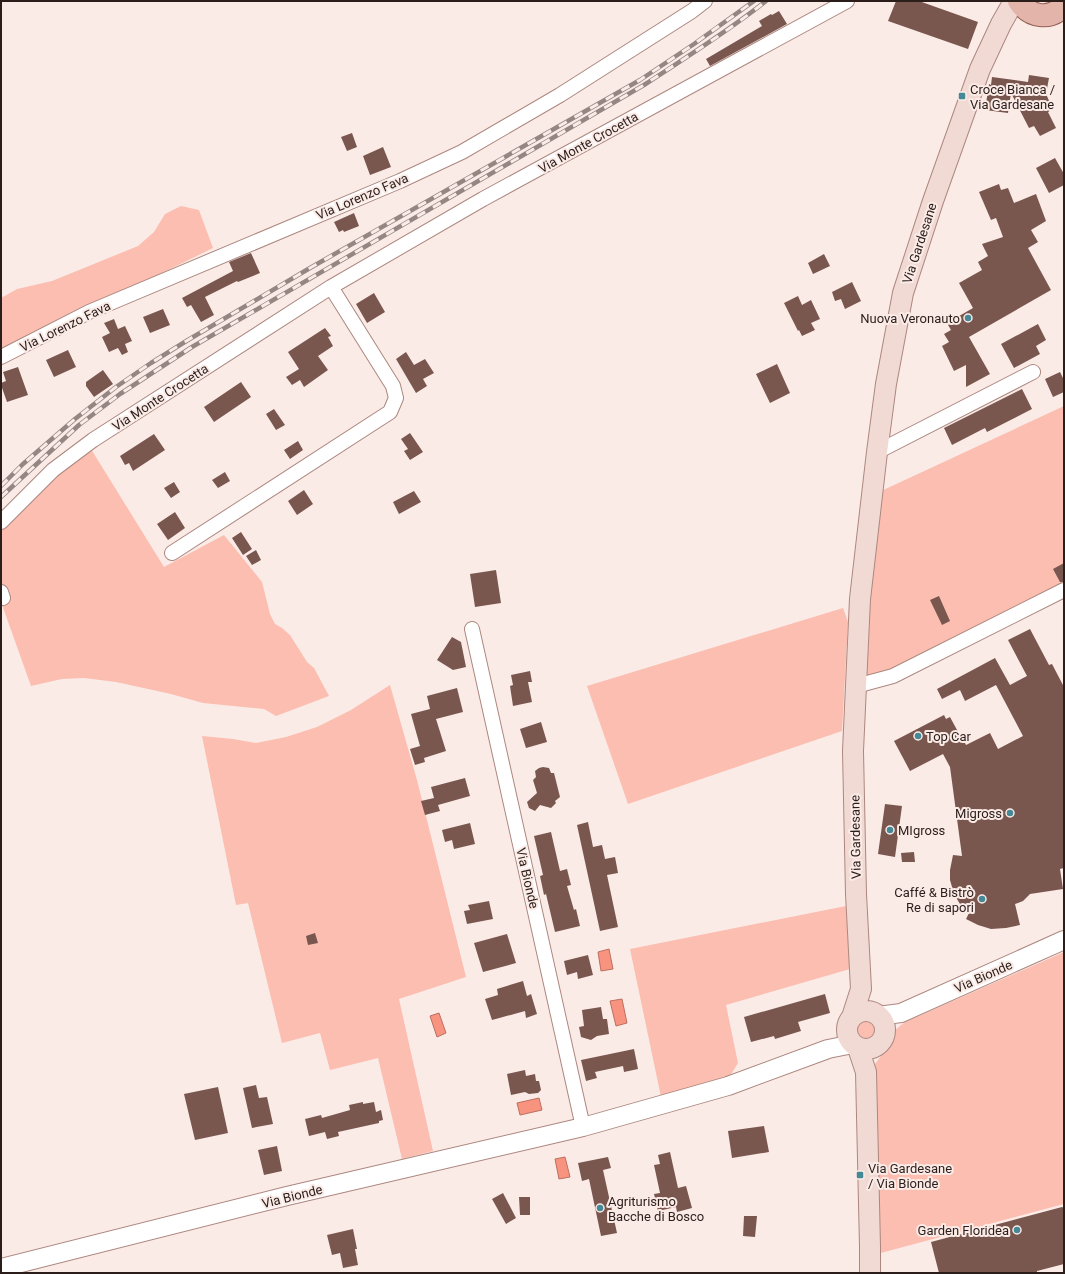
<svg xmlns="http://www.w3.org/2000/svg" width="1065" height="1274" font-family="Roboto,sans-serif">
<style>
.green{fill:#fbbeb0}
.water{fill:#f7937e;stroke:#ba7060}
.building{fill:#79574f}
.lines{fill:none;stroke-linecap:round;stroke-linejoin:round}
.minor-casing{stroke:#ac877f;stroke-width:16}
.tertiary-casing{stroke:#ac877f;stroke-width:20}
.secondary-casing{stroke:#ac877f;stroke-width:22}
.primary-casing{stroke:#965f53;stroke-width:24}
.minor{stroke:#fff;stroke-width:14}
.tertiary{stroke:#fff;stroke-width:18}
.secondary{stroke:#f1dad4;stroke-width:20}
.primary{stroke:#e3b4aa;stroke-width:22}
.rail-casing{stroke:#958683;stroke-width:4.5}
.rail{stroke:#fbebe7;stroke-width:3;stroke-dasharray:9;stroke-linecap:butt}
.poi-dot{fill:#458997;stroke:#fbebe7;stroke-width:1.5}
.labels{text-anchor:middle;stroke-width:4;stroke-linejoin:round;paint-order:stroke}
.poi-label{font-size:13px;fill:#2b1d1a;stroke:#fbebe7;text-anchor:start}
.street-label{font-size:13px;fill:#2b1d1a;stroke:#fbebe7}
</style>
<rect width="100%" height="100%" fill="#fbebe7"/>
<path class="green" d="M181,206L199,210L213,248L121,293L37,330L1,349V298L17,289L52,281L138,246L154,232L165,214Z
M1064,406V583L864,687V653L879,492Z
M86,441L164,567L224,535L262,582L270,614L275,624L282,628L290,635L307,662L314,668L329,696L276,716L264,709L203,703L171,694L116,682L84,678L62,679L31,686L1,602V517Z
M843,608L848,622L842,731L628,804L587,686Z
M390,685L417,780L466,977L399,999L433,1151L402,1159L378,1058L330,1070L320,1033L282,1043L248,903L236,905L202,736L233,739L256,743L286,737L317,727L351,710Z
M846,906L850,969L726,1005L738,1063L727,1081L661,1097L630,949Z
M1064,952V1204L877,1254L875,1064L892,1041L895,1030L905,1022Z
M852 1031a14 14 0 1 1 28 0a14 14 0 1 1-28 0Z"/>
<path class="water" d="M609,949L613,969L601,971L598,952Z
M622,999L627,1023L616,1026L610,1001Z
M439,1013L446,1033L437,1037L430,1016Z
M539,1098L542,1110L520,1115L517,1103Z
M565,1157L570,1177L559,1179L555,1159Z"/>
<path class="building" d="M896,1H919L978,22L968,49L888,21Z
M779,11L787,24L710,66L706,59L762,26L759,21L771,14L772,15Z
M1029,75L1049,78L1046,94L1053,109L1048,112L1056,128L1040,136L1034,126L1029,128L1011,93L1008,113L985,110L989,84L991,85L992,77L1028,82Z
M352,133L357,147L347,151L341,137Z
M383,147L391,167L370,175L363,156Z
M1055,158L1064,174V185L1049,193L1036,168Z
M999,184L1001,190L1008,188L1014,203L1036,194L1046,221L1031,230L1038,242L1028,248L1051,290L969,337L990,374L966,387V365L954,371L942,346L949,342L944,334L951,330L947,323L973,308L959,283L982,270L978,262L988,256L982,244L1003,237L996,218L991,220L979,192Z
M354,213L359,226L344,232L343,230L339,232L334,222Z
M251,253L260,273L238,282L237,281L205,297L214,315L201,322L191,305L187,307L182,298L233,271L229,262Z
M824,254L830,266L813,274L808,263Z
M852,282L861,301L845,309L841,299L835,301L832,292Z
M374,293L385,312L367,323L356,304Z
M798,296L802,305L811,300L820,319L811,323L815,330L802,336L799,330L798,331L784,303Z
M163,309L170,325L150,333L143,317Z
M114,319L118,329L125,326L132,341L125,344L128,352L122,355L118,348L109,352L102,337L110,333L104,323Z
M1038,324L1046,340L1036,346L1040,354L1014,368L1001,344Z
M325,328L331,336L328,337L333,346L318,356L328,370L304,387L300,380L292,385L286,377L299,369L288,352Z
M68,350L76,367L54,377L46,360Z
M406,352L414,365L425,359L434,373L423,379L427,386L416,393L396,359Z
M777,364L790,393L770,403L756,374Z
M18,367L28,395L7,402L1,385V383L6,381L3,372Z
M103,370L113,384L94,397L86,386V382Z
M1060,372L1064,380V392L1053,397L1045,379Z
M241,382L251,397L214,422L204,407Z
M1022,389L1032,409L987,432L985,428L952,445L944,428Z
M274,409L285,425L276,430L266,414Z
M410,433L423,452L410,460L404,451L408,449L401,439Z
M154,434L165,450L133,471L129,463L125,465L120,456Z
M298,441L303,450L290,459L284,450Z
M225,472L230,481L218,488L212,480Z
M174,482L180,492L171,498L164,488Z
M304,490L313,504L297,515L288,501Z
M414,491L421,502L399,514L393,502Z
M175,512L185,528L168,540L157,524Z
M241,532L252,549L243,555L232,538Z
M256,550L261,560L252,565L246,556Z
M1064,563V582H1060L1053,569Z
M496,570L501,603L475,607L470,574Z
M939,596L950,621L942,625L930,600Z
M1030,629L1049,665L1052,664L1064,687V868L1060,869L1063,889L1030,894L1023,901L1015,904L1020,925L1006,928L991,929L978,925L966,919L969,913L960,904L954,894L950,880V870L953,855L962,856L950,767L943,754L910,771L894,741L944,715L946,719L950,717L963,741H964L966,745L990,733L998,749L1023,736L996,685L965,701L960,690L942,699L937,689L995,658L1010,685L1027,676L1008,640Z
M452,637L461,642L466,667L453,670L437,660Z
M530,671L532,682H528L532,702L513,706L510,686L513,685L511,675Z
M457,688L463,712L436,719L446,751L424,758L425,762L415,765L410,749L420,746L411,714L430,709L427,696Z
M541,722L547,742L526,748L520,729Z
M543,767L549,768L551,773H554L560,797L555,801L556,803L551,808L540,805L535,811L529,808L527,802L537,793L533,780L536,777L535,771L539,768Z
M465,778L470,796L438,805L440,811L425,815L421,801L434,798L431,787Z
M885,804L902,806L895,857L878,854Z
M588,822L593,847L602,845L605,859L615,857L618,873L607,875L618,927L600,931L577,825Z
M470,823L475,844L454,849L452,840L445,842L442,830Z
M551,832L560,871L567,869L571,885L567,886L574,910L576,909L580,926L555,932L546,894L544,895L540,876L543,875L534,836Z
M914,852L915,862H902L901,853Z
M489,901L493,919L467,924L464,911L470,910L468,905Z
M315,933L318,943L308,945L306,936Z
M507,934L516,963L483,972L474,943Z
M588,955L593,975L578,979L577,972L567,975L564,961Z
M523,981L527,996L531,994L537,1014L526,1018L525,1011L492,1020L485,999L498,995L497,989Z
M825,994L830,1013L798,1022L801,1031L775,1039L774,1036L751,1042L744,1017Z
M601,1007L603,1019H607L609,1034L597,1036L591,1040L581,1037L579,1027L584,1026L582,1010Z
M634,1049L638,1069L624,1072L623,1066L595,1072L597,1078L586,1081L581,1060Z
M525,1070L526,1076L535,1074L536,1081H539L541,1090L538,1093L529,1094L525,1092L511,1095L507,1074Z
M256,1085L259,1098L267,1097L273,1124L252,1128L243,1088Z
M218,1087L228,1133L195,1140L184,1094Z
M363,1102V1104L374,1102L376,1112L381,1110L383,1120L379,1121V1123L338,1132L339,1136L327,1139L325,1132L309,1136L305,1119L321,1115L322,1118L350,1110L349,1105Z
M764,1126L769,1152L732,1158L728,1131Z
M277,1146L282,1171L264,1175L258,1150Z
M670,1152L678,1188L686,1186L692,1208L677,1212L676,1207L658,1211L654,1194L660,1193L654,1165L660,1164L658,1155Z
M608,1157L611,1168L603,1170L617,1233L601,1236L589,1179L582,1181L578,1163Z
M503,1193L516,1218L506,1224L492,1199Z
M519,1197H530V1215H520Z
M1062,1207L1064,1208V1264L1037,1271V1273H939L931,1242Z
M744,1216H757L755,1237L743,1236Z
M353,1229L357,1249H355L358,1265L343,1268L340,1253L332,1255L327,1235Z"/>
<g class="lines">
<defs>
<path id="minor" d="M1,357L89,312L400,181L462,152L560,95L692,11L705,1
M877,452L1033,372
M1,522L53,470L93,440L331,287L483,199L847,1
M172,553L390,412L396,398L393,386L331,287
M1,592L3,598
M472,629L583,1127
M856,686L893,676L1064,590"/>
<path id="tertiary" d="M878,1016L901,1013L1064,940
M1,1268L287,1196L583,1127L728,1086L828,1049L853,1044"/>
<path id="secondary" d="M847 1030a19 19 0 1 1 38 0a19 19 0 1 1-38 0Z
M852,1017L861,989L856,894L853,751L860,599L877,452L886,384L903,293L933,201L980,69L1001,24L1014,1
M858,1048L866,1072L870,1247V1273"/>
<path id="primary" d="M1019,1C1030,18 1050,20 1064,6"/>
</defs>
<use href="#minor" class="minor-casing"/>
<use href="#tertiary" class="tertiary-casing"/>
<use href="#secondary" class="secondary-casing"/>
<use href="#primary" class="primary-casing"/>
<use href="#minor" class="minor"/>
<use href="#tertiary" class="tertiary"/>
<use href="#secondary" class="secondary"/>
<use href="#primary" class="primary"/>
<defs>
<path id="rail" d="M1,486L23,464L75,419L116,387L151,363L188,340L310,268L640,80L694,44L754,1
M1,497L79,425L120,394L192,347L644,85C685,58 727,32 766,1"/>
</defs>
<use href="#rail" class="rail-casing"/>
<use href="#rail" class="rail"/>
</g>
<g class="poi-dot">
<rect x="958" y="92" width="8" height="8" rx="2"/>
<circle cx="968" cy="318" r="4"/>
<circle cx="918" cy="736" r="4"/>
<circle cx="1010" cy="813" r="4"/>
<circle cx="890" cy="830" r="4"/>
<circle cx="982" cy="899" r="4"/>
<rect x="856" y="1171" width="8" height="8" rx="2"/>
<circle cx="600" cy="1208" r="4"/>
<circle cx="1017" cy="1230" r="4"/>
</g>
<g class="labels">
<g class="poi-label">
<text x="970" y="94">Croce Bianca /<tspan x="970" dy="15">Via Gardesane</tspan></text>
<text x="960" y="323" text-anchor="end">Nuova Veronauto</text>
<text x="926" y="741">Top Car</text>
<text x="1002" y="818" text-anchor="end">Migross</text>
<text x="898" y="835">MIgross</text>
<text x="974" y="897" text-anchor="end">Caffé &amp; Bistrò<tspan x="974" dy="15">Re di sapori</tspan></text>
<text x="868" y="1173">Via Gardesane<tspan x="868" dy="15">/ Via Bionde</tspan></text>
<text x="608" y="1206">Agriturismo<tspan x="608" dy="15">Bacche di Bosco</tspan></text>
<text x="1009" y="1235" text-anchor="end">Garden Floridea</text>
</g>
<g class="street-label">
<text transform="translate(588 142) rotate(-29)" y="5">Via Monte Crocetta</text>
<text transform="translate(362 196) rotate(-23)" y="5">Via Lorenzo Fava</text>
<text transform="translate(919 243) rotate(-72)" y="5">Via Gardesane</text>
<text transform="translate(65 326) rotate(-26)" y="5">Via Lorenzo Fava</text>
<text transform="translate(160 397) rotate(-33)" y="5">Via Monte Crocetta</text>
<text transform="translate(855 837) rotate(-91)" y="5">Via Gardesane</text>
<text transform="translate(528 878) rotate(77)" y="5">Via Bionde</text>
<text transform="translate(983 976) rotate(-24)" y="5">Via Bionde</text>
<text transform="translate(292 1196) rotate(-14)" y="5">Via Bionde</text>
</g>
</g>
<rect width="1065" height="1274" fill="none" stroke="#2b1d1a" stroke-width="4"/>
</svg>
